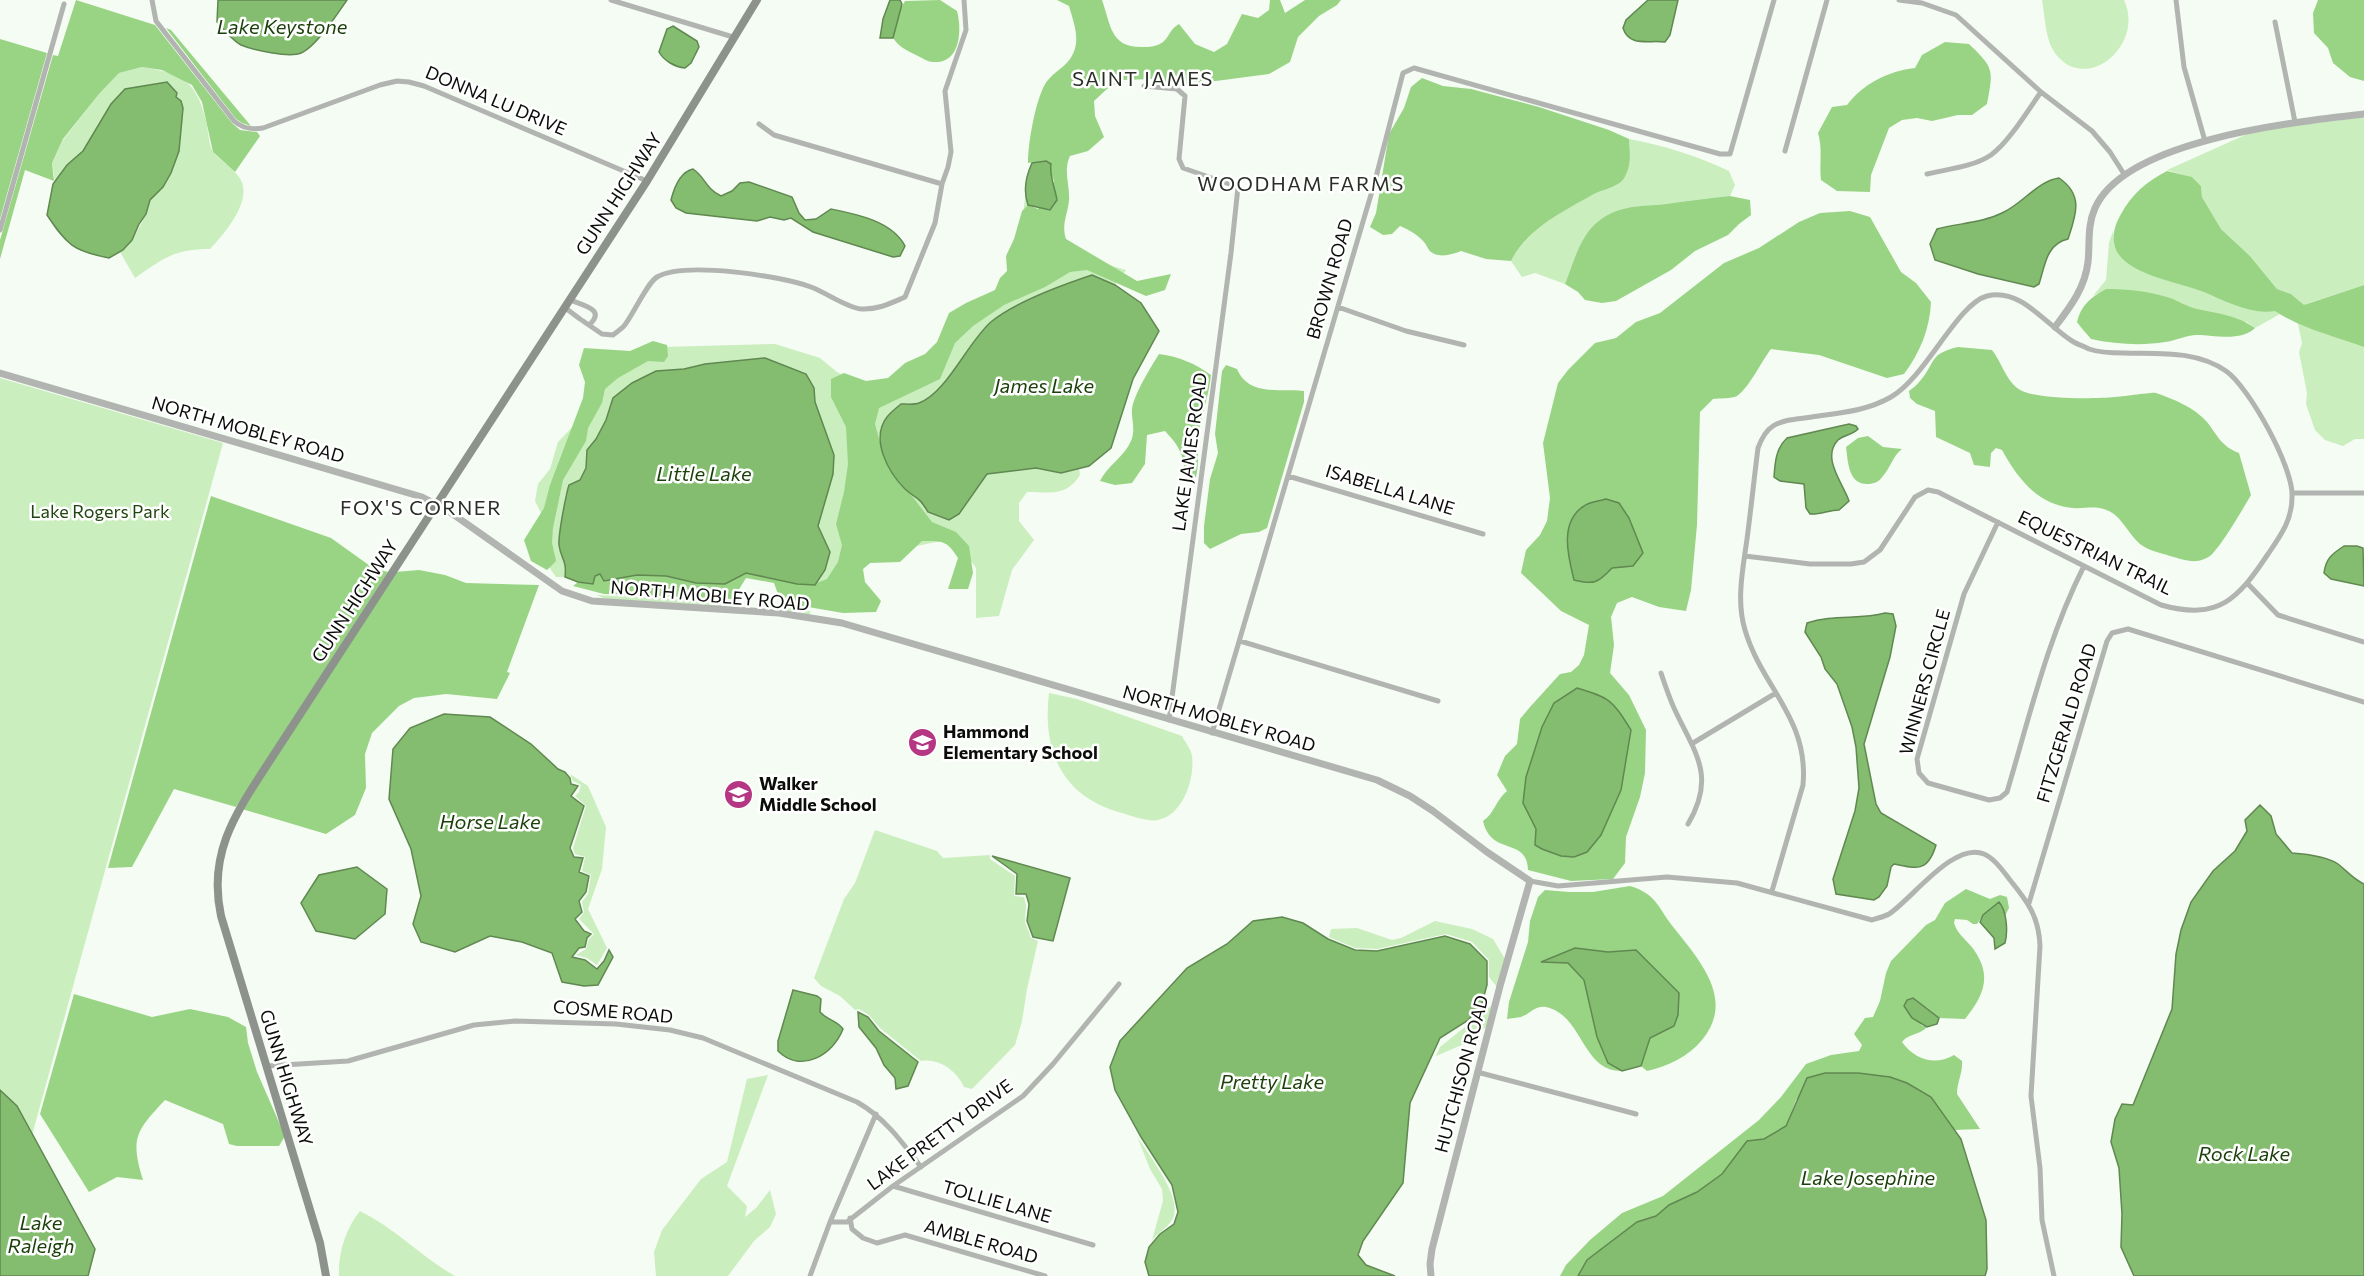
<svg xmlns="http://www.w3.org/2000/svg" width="2364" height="1276" font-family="Commissioner,sans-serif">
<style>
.green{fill:#caeebe}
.forest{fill:#99d485}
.water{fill:#84bd6f;stroke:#608851;stroke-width:1.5}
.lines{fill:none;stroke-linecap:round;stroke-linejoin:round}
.minor{stroke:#b1b4b0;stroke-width:5}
.tertiary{stroke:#b1b4b0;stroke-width:7}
.secondary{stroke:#8e928c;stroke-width:8}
.labels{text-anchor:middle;stroke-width:5;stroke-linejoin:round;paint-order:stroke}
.street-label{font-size:18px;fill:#0b0d0a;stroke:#fff}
.park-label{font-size:18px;fill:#20450f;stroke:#fff}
.poi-label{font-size:18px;font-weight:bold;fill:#0b0d0a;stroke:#fff;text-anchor:start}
.water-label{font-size:20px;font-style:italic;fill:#1b410a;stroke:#fff}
.neighbourhood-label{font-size:20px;letter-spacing:1.5px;fill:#292f27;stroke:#fff}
</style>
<rect width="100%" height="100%" fill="#f5fcf3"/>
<path class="green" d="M2042,0H2124C2146,47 2082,97 2053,50C2045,36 2045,16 2042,0Z
M142,67C185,74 197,82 207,125C208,132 209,145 213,152C217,157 233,169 239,177C255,199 224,234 210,249C174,249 164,258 135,278L120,252C131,245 140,226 146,214C148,210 148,205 150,201C153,194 161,190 165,184C179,160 180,134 183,108L111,104L83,151L67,165L55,181L52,163L63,140L99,94L119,73Z
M2364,117V285L2306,304L2364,292V439H2355L2343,446L2325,440L2315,430L2306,404L2307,393L2299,352L2302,343L2298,324L2295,320L2277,313L2280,314L2255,328L2247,322L2119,339C2100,345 2087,339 2077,322L2085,309L2106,289L2093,296L2106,280L2109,243L2113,231L2114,246L2256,278L2303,304L2291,294L2277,289L2250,256L2221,229L2202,197L2201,186L2193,178L2167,170L2254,131Z
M1629,139C1663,145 1697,156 1729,171L1735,185L1730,196C1708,198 1687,201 1666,204C1637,207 1616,204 1593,226C1578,242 1573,264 1565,284L1535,273L1522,277L1511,261C1528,229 1562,211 1594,194C1602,190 1617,187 1623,180C1632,166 1630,155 1629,139Z
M1025,198C1029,209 1045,234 1054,241C1068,252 1108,265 1126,270L1115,285L1092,275C1061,285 1022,300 996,319C969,338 948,393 919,403C914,405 906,404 901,404L886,418L879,437L905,489L920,497L928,512L966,504L987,474L1036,468L1060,473L1079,468L1080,475C1066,497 1050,492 1027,492L1019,503V521L1034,540L1012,570L999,616L976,618V568L960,546L941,541L917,546L901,559L879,557L862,569L852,602L773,577L797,584L830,552L818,526L834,455L815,402L814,388L766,358L705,364L684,369L656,371L613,398L606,420L597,439L587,451L586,468L580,480L565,495L559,545L567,564L565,577H556L547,564L541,531V513L535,501L538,484L550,469L558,442L583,416L593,393L662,347L775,344L820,358L837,372L863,386L919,370L995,290C999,283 1003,278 1007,271C1020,249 1022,222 1025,198Z
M0,378L223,443L0,1251Z
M597,595L731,602L735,606L785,610L788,606L810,611V615L780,610L605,599Z
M1049,693L1077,699L1182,736C1185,742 1191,749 1192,756C1195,779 1183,815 1158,820C1148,822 1132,816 1122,813C1062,797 1042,751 1049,693Z
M570,774L588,786L606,827L602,869L588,909L607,948L597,965L587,958L576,955L586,949L589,939L594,934L579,919L584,912L582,902L588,894L591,875L582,871L585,857L575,854L573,848L586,806L575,796L579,792L581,785L573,781Z
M875,830L937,851L943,858L990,855V859L1015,876L1014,896L1024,897L1026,905L1025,922L1031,938L1038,941L1027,989L1022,1021L1015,1045L972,1089L964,1087C957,1071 939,1058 921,1061L880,1028L869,1015L859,1009L855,1010L840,996L821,986L814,978L844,899L855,883Z
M1435,921L1472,929L1493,939L1505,959L1497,987L1489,977V960L1472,942L1446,934L1377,949L1355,948L1329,937L1331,929L1357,928L1392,940L1401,938Z
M1491,1006L1487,1026L1471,1041L1436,1056L1440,1047Z
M768,1075L727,1186L747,1206L745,1217L756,1208L770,1190L776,1214L770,1227L754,1241L728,1276H656L654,1252L662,1230L701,1179L727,1162L747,1079Z
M1137,1136C1148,1155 1185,1199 1172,1220C1168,1227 1158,1233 1152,1240L1163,1201L1162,1189L1150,1169Z
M360,1211C395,1228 421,1257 455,1276H339C338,1253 346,1228 360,1211Z"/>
<path class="forest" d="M76,0L155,25L232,123L240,130L257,132L260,136L235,172L213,152L202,102L192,85L162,70L142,67L119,73L99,94L63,139L52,163L54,181L25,170L0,259V240L53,55L58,56Z
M940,0L957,11C962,29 961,64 933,62C927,62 921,57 916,55C906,50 899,47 893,38L897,16L905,1Z
M1057,0H1102C1111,25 1110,49 1145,47C1151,47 1158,46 1163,42C1170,36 1169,30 1179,24L1195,44L1214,52L1227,44L1242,14L1258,18L1269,10L1270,0H1280L1285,13L1305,0H1341L1337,5L1319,16L1298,37L1290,62L1269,74L1178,86L1152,79L1122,80L1107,89L1094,101L1095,116L1104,137L1088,151L1070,156C1063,171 1070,185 1069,200C1068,214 1061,224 1066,239L1137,281L1171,274L1165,290L1146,296L1087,270L1070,272L1045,287L1004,305L973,326L955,343L940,379L879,408L875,424L885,461L932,522L956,532L969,546L973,573L968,589H948L958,558C947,540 942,541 922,541L900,562L870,563L863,569L865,582L881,601L876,612L843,613L785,603L778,594L774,583L746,578L733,599L604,594L573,586L578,582L593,584L595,576L600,574L605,581L637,575L666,576L696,583L725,584L746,573L797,584H814L827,579L838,562L842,545L836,524L844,492L848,464L846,427L831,397V379L844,373L866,381L888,378L905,363L925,354L937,342L949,313L966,303L995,290L1000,278L1007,271L1006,256L1014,239L1022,211L1028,205L1038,209L1054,181L1046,161L1028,163C1028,143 1035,104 1044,86C1050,74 1063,69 1070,59C1082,42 1074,24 1069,6Z
M2318,0H2364V81L2350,77L2333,63L2328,48L2314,33L2313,13Z
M166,28L171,30L251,126L242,123L236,119Z
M0,39L47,53L0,219Z
M1945,42L1969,44C1995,69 1993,70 1987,104L1972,115H1958L1932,121L1917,118L1902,120L1889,128L1871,175L1870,192L1837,191L1821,180C1819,164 1823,150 1818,133L1832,107L1847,105C1863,84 1888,71 1915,68L1922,55Z
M1422,78L1443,86L1471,89L1539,107L1609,130L1629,139C1630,155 1632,166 1623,180C1617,187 1602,190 1594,194C1562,212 1528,228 1511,261L1486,259L1461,251C1451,255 1437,259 1429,250C1427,247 1426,244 1424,242C1417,234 1409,230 1400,226L1392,234L1383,235L1370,227L1376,213L1389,134L1404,108L1411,87Z
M2167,171L2192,177L2201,186L2202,197L2221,229L2250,256L2277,289L2291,294L2304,305L2364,285V347C2334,336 2302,329 2275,311C2251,315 2225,301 2204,292C2168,278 2089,271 2121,214C2132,194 2147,181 2167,171Z
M1730,196L1750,200L1751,215L1739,224L1728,235L1695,251L1671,270L1616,301L1602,303L1585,300L1578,292L1565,284C1573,264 1578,242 1593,226C1616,204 1637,207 1666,204C1687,201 1708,198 1730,196Z
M1850,211L1870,217L1901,272L1916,283L1931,302C1930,328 1920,353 1904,374L1887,378L1819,355L1771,349C1761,362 1749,388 1737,396C1731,399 1720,398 1713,399L1700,412L1697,525L1691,590L1686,611L1659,607L1632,597L1617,603L1611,617L1614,645L1610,673L1629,695L1646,730L1645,773L1640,797L1626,837L1625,863L1613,879L1571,881L1528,870C1527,836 1491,857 1483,821C1494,814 1496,800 1507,791L1497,775L1505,756L1517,744L1520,719L1530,707L1560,674L1571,672L1579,665L1584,655L1589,625L1561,611L1521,573L1526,550L1540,535L1547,521L1550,498L1543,443L1558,383L1568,370L1595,343L1616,338L1636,322L1660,313L1724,263L1759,248L1799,222L1820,213Z
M2106,289C2127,289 2147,291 2167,297C2177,300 2187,307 2197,309C2216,313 2239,316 2255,328C2241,342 2214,335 2197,335C2186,335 2175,341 2165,342C2141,346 2115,344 2091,339L2077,322C2081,305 2091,297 2106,289Z
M653,341L667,345L668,356L664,362L648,361L618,378L605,389L602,403L588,428L586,441L563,480L553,528L552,543L556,561L547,570L531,561L524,540L544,508L550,485L583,398L585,382L579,365L584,348L630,351Z
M1958,347L1992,350C2001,361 2005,378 2017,388C2032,400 2094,399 2115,397C2122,397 2152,392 2156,393C2173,399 2194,407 2207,422C2218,436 2221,446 2239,453L2251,495C2243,509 2220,548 2210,556C2207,558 2200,561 2197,561C2188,562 2178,558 2170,556C2161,553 2147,550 2140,544C2128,534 2123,518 2109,511C2096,505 2086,509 2073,508C2038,505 2018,479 2002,450L1996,448L1991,453L1990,467L1974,465L1970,453L1936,437L1935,411L1917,404L1910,398L1909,391C1913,388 1917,385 1920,381C1936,363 1928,354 1958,347Z
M1159,354C1180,357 1194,363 1211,375C1209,394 1203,411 1199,430C1196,445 1200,461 1196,477H1185C1184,455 1180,447 1165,431L1147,435L1145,464L1132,483L1115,485L1100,481C1107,466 1124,457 1131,441C1136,429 1131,419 1132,409C1134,394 1151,367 1159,354Z
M1226,365L1237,369C1249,397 1280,388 1304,391V402L1267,528L1259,532L1241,534L1210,549L1204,543V526L1210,479L1218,453L1215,434L1222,371Z
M1868,436L1883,447L1902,449C1892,457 1891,467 1883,476C1879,482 1874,484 1867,484C1848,484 1848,461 1846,447L1858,438Z
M211,496L331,538L373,568L388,572L236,807L174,789L132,867L108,868Z
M419,570L445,575L466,583L539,585L507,672L510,673L497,699L446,694L414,698L399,706L372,733L365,754L366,788L355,815L326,834L242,809L395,572Z
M1630,886C1657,894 1658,908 1674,928C1701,962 1735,1000 1702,1040C1688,1057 1668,1066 1647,1071L1641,1066L1650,1038L1679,993L1636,950L1608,952L1575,948L1542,961L1568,963L1584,980L1597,1037L1608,1063L1622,1071C1582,1072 1583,1015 1546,1007C1535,1005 1530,1014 1521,1017C1517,1018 1511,1018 1507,1019L1509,1002L1528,942L1530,921L1538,897L1545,890L1569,892H1593Z
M1966,889L1990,899L2000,895L2007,897L2009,908L2004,918L2002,906L1999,902L1983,915L1977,924H1973L1967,920L1955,919L1954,923C1957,933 1964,938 1971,946C1993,974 1985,994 1965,1019L1939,1018L1927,1008L1921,1025L1927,1027C1920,1035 1909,1033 1902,1042C1915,1060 1935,1066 1954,1055L1962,1061C1963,1073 1957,1082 1957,1094L1980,1129L1954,1130C1922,1074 1884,1074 1825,1073L1796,1100L1786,1126L1764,1139L1747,1141L1722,1174L1697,1192L1669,1205L1656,1216L1637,1222L1587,1260L1578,1276H1560L1566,1265L1590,1240L1622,1213L1663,1196L1759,1120L1781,1097L1806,1064L1831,1055L1859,1051L1862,1045L1854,1034L1865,1018L1873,1017L1880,1001L1886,973L1891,961L1926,925L1935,920L1945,903Z
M74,994L152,1017L190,1009L228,1017L246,1027L248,1043L257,1072L285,1136L279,1146H237L229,1144L223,1124L165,1100C136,1131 130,1138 143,1180L117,1177L89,1192L40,1114Z"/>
<path class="water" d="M218,0H347C338,13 316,47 301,53C289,58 253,50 241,45C232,40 224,30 217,22Z
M890,0H900L902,4L893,38H880L883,19Z
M1648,0H1678L1670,35L1665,42C1648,40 1629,47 1623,28L1626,20Z
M673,26L697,41L699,47L691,63L685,68C675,67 664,61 659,52L667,29Z
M167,82L177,93L176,97L181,101L183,108L179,151L171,173L163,187L150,200L146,214L139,224L132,240L123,250L109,258C73,251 67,245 47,215L53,184L67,165L83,151L111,104L125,89Z
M1046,161L1051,164C1049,175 1055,188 1057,200L1050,210L1028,205C1023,191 1026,176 1032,163Z
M693,169C706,178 705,188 721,196L732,191L740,183L749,182L792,197L799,213L805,220L816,219L831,209C856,214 892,221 905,246L900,256L893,257L813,232L791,218L784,220L770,217L757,221L686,213L676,208L671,200C674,188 680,172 693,169Z
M2059,178C2084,195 2076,215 2068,239C2046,244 2045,266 2039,284L2034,287L1978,274L1935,260L1930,244L1937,229C1959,223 1983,223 2004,212C2023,203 2038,181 2059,178Z
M1092,275L1115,285L1141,303L1159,331L1133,379L1111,448L1089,466L1061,473L1036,468L987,474L959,514L949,520L928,512C918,495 917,500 905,489C888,472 870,439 887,417C891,412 896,408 901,404C906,404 914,405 919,403C947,393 968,341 992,321C1016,302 1062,285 1092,275Z
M765,358L806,374L814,388L815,402L834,455L833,474L818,526L830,552L825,570L815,585L797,584L746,573L725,584L696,583L666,576L637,575L604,581L600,574L595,576L593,584L578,582L565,577C567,559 561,560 559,545C558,536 566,494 569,485L580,480L586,468L587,450L596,439L606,420L613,398L632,383L656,371L684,369L705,364Z
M1849,424L1856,426L1858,429C1853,435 1845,434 1838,440C1821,458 1843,483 1849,501L1839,510C1829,510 1820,515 1810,514L1806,508L1804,484L1780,481L1774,477C1775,462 1776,448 1787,438Z
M1606,499L1619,503L1629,518L1643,553L1633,566L1612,568C1598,583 1594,585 1574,580C1568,556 1559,522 1584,506C1589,502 1600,501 1606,499Z
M2344,546H2357L2363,548L2364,586L2331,579L2324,573C2326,558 2332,554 2344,546Z
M1885,613L1893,614L1896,626L1890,657L1864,744L1876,804L1881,813L1936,845C1928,872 1917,869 1894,864L1891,867L1887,886L1879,897L1874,900L1836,894L1833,879L1855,811L1859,788L1856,747L1852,727L1837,684L1825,669L1821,657L1805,632L1807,623C1833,614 1860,620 1885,613Z
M1577,688C1611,698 1612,700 1631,730L1621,790L1601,835L1587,852L1574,857L1561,856L1542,849L1535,845L1536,829L1523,803L1526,777L1542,727L1554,703Z
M444,714L490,717L531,744L558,769L565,772L570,778L571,784L578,786L571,796L584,806L570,848L574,857L583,858L579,872L589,876L586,892L579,901L582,912L575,919L584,931L591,934L587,938L585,947L579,948L572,957L585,960L597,969L604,961L609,950L613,957L598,985L584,986L562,982L552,953L522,942L490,936L455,952L421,942L413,924L421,896L411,849L389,799L393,749L410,728Z
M2260,805L2271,816L2276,834L2292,853C2306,854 2326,856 2338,864C2347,871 2353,879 2364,884V1276H2134L2121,1247L2122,1214L2119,1168L2111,1142L2115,1119L2122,1104L2133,1105L2172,1009L2176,954L2181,930L2191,902L2213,871L2235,851L2247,831L2245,820Z
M992,856L1070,878L1053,941L1033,937L1027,921L1029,904L1026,894H1016L1017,874Z
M357,867L387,889L385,914L355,939L316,931L301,903L319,875Z
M1999,902C2007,911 2008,932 2005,943L1995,949L1994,938L1980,922L1983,915Z
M1282,917L1303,923L1328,939L1355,950L1377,951L1445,936L1470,944L1487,961V985L1481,1007L1467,1021L1440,1038L1410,1103L1403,1183L1363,1241L1358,1255L1366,1265L1395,1276H1149L1145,1262L1149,1247L1160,1234L1174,1224L1178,1212L1172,1185L1141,1137L1115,1090L1110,1067L1120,1041L1187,968L1227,944L1253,921Z
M1575,948L1608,952L1636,950L1679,993L1678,1015L1674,1026L1650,1038L1641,1066L1622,1071L1608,1063L1597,1037L1584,980L1568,963L1541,962Z
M793,990L817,996L821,999L820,1012C827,1020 838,1021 843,1029C833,1055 801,1074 778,1051V1041Z
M1913,998L1939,1018L1937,1024L1927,1027L1912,1018L1904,1006L1907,1000Z
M858,1012L868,1017L879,1031L918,1062L908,1086L896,1089L895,1078L884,1065L876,1048L859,1027Z
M1825,1073H1858L1890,1077L1907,1083L1931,1097L1961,1139L1986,1220L1987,1269L1985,1276H1578L1587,1260L1637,1222L1656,1216L1669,1205L1697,1192L1722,1174L1747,1141L1764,1139L1786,1126L1807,1078Z
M0,1090L17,1106L95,1249L88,1276H0Z"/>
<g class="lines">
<path class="minor" d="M152,0L156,21L234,121C243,129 252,130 263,128L380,85L397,81L409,82L424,86L647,181
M611,0L733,37
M1899,0L1922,3L1956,15L2041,92L2092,131L2110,152L2124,174
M2176,0L2184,67L2205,141
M2275,22L2295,122
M1144,86L1177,89L1185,96L1179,159L1183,168L1238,187L1231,253L1169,720
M759,124L774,135L942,184
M1785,151L1827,0
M1927,174C1948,169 1973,167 1991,155C2009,142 2028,110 2041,92
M0,230L64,4
M569,299C579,305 608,308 589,325
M564,307L580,319
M1338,307L1406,331L1464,345
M583,321L602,334L613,335C617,332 621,329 624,326C633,315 647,283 657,277C684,261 782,276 811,287C825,292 847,308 861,309C878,310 891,303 905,297L935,223L942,184L948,167L951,152L945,91L966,30L964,0
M1288,476L1483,534
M2293,493H2364
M1998,522L1964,594L1917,759L1919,773L1928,783L1989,800L2000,798L2007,792C2030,715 2048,637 2084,566
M1745,556L1810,564H1851L1864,562L1880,550L1915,497L1928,490L1938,492L2161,605C2219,621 2238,599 2268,554C2281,535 2292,520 2292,497C2294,468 2249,387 2226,371C2196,350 2158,354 2124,353C2113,353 2100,353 2089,349C2083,346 2077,344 2072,341C2047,326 2021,287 1987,296C1957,304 1926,377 1891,397C1867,411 1839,413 1812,417C1799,419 1784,419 1773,426C1765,431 1761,440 1758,448C1754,479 1751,509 1747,539C1743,568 1736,601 1745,630C1762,688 1809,718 1803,785L1772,891
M2248,584L2278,615L2364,642
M1240,641L1438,701
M1661,673C1665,685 1669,697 1674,708C1694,752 1717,775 1688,824
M1212,733L1375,181L1403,73L1414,68L1720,154H1730L1774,0
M1693,743L1776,693
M1530,881L1558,886L1667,877L1737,883L1872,920C1877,918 1884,917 1889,914C1912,899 1954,841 1984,854C1995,859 2003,871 2010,880C2028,902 2039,917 2040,946L2031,1096L2040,1168L2042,1220L2054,1276
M2029,903L2107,641L2112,633L2128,629L2364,702
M267,1066L348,1061L474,1025L515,1021L616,1024L670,1030L703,1038L857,1102C885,1118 902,1142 921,1167
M1477,1072L1636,1114
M893,1186L1093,1245
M850,1218L852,1229L863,1238L877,1243L905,1235L1045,1276
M830,1222L876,1114
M810,1276L830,1222H847L893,1186L1023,1096L1053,1064L1119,984"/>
<path class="tertiary" d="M2055,327C2070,307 2085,288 2088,262C2090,244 2087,226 2095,208C2126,139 2296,122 2364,114
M0,373L422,497L447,510L562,591L592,601L779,613L842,623L1377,780L1410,796L1433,811L1487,852L1530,881L1500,986L1432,1249L1430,1264L1431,1276"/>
<path class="secondary" d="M326,1276L320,1243L221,916C207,851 238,810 271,759L647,181L757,0"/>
</g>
<defs>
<symbol id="school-disc" viewBox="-11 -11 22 22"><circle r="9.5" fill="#b53682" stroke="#fff"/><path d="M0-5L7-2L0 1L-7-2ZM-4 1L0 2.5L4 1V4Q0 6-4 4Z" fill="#fff"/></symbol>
</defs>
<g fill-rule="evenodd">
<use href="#school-disc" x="906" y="726" width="33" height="33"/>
<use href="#school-disc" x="722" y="778" width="33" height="33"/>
</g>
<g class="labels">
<g class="street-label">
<text transform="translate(496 101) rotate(23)" y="6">DONNA LU DRIVE</text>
<text transform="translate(619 194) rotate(-57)" y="6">GUNN HIGHWAY</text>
<text transform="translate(1330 279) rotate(-74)" y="6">BROWN ROAD</text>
<text transform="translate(248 430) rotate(16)" y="6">NORTH MOBLEY ROAD</text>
<text transform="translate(1190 452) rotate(-82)" y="6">LAKE JAMES ROAD</text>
<text transform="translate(1390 490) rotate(17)" y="6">ISABELLA LANE</text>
<text transform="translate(2095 553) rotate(26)" y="6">EQUESTRIAN TRAIL</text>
<text transform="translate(710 596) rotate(5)" y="6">NORTH MOBLEY ROAD</text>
<text transform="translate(355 601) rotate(-57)" y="6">GUNN HIGHWAY</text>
<text transform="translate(1925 682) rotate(-75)" y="6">WINNERS CIRCLE</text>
<text transform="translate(1219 719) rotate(16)" y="6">NORTH MOBLEY ROAD</text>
<text transform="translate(2067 723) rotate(-73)" y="6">FITZGERALD ROAD</text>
<text transform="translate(613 1012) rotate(5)" y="6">COSME ROAD</text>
<text transform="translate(1462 1074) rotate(-75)" y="6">HUTCHISON ROAD</text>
<text transform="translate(286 1078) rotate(73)" y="6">GUNN HIGHWAY</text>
<text transform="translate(940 1135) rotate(-36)" y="6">LAKE PRETTY DRIVE</text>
<text transform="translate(997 1202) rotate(16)" y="6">TOLLIE LANE</text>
<text transform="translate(981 1242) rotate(16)" y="6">AMBLE ROAD</text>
</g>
<g class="park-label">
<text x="100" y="518">Lake Rogers Park</text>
</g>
<g class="poi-label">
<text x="943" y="738">Hammond<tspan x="943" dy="21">Elementary School</tspan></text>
<text x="759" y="790">Walker<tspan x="759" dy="21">Middle School</tspan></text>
</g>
<g class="water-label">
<text x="282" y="34">Lake Keystone</text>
<text x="1044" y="393">James Lake</text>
<text x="704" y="481">Little Lake</text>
<text x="490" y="829">Horse Lake</text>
<text x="1272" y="1089">Pretty Lake</text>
<text x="2244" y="1161">Rock Lake</text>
<text x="1868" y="1185">Lake Josephine</text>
<text x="41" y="1230">Lake<tspan x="41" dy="23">Raleigh</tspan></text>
</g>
<g class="neighbourhood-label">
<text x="1143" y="86">SAINT JAMES</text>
<text x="1301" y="191">WOODHAM FARMS</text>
<text x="421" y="515">FOX'S CORNER</text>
</g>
</g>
</svg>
